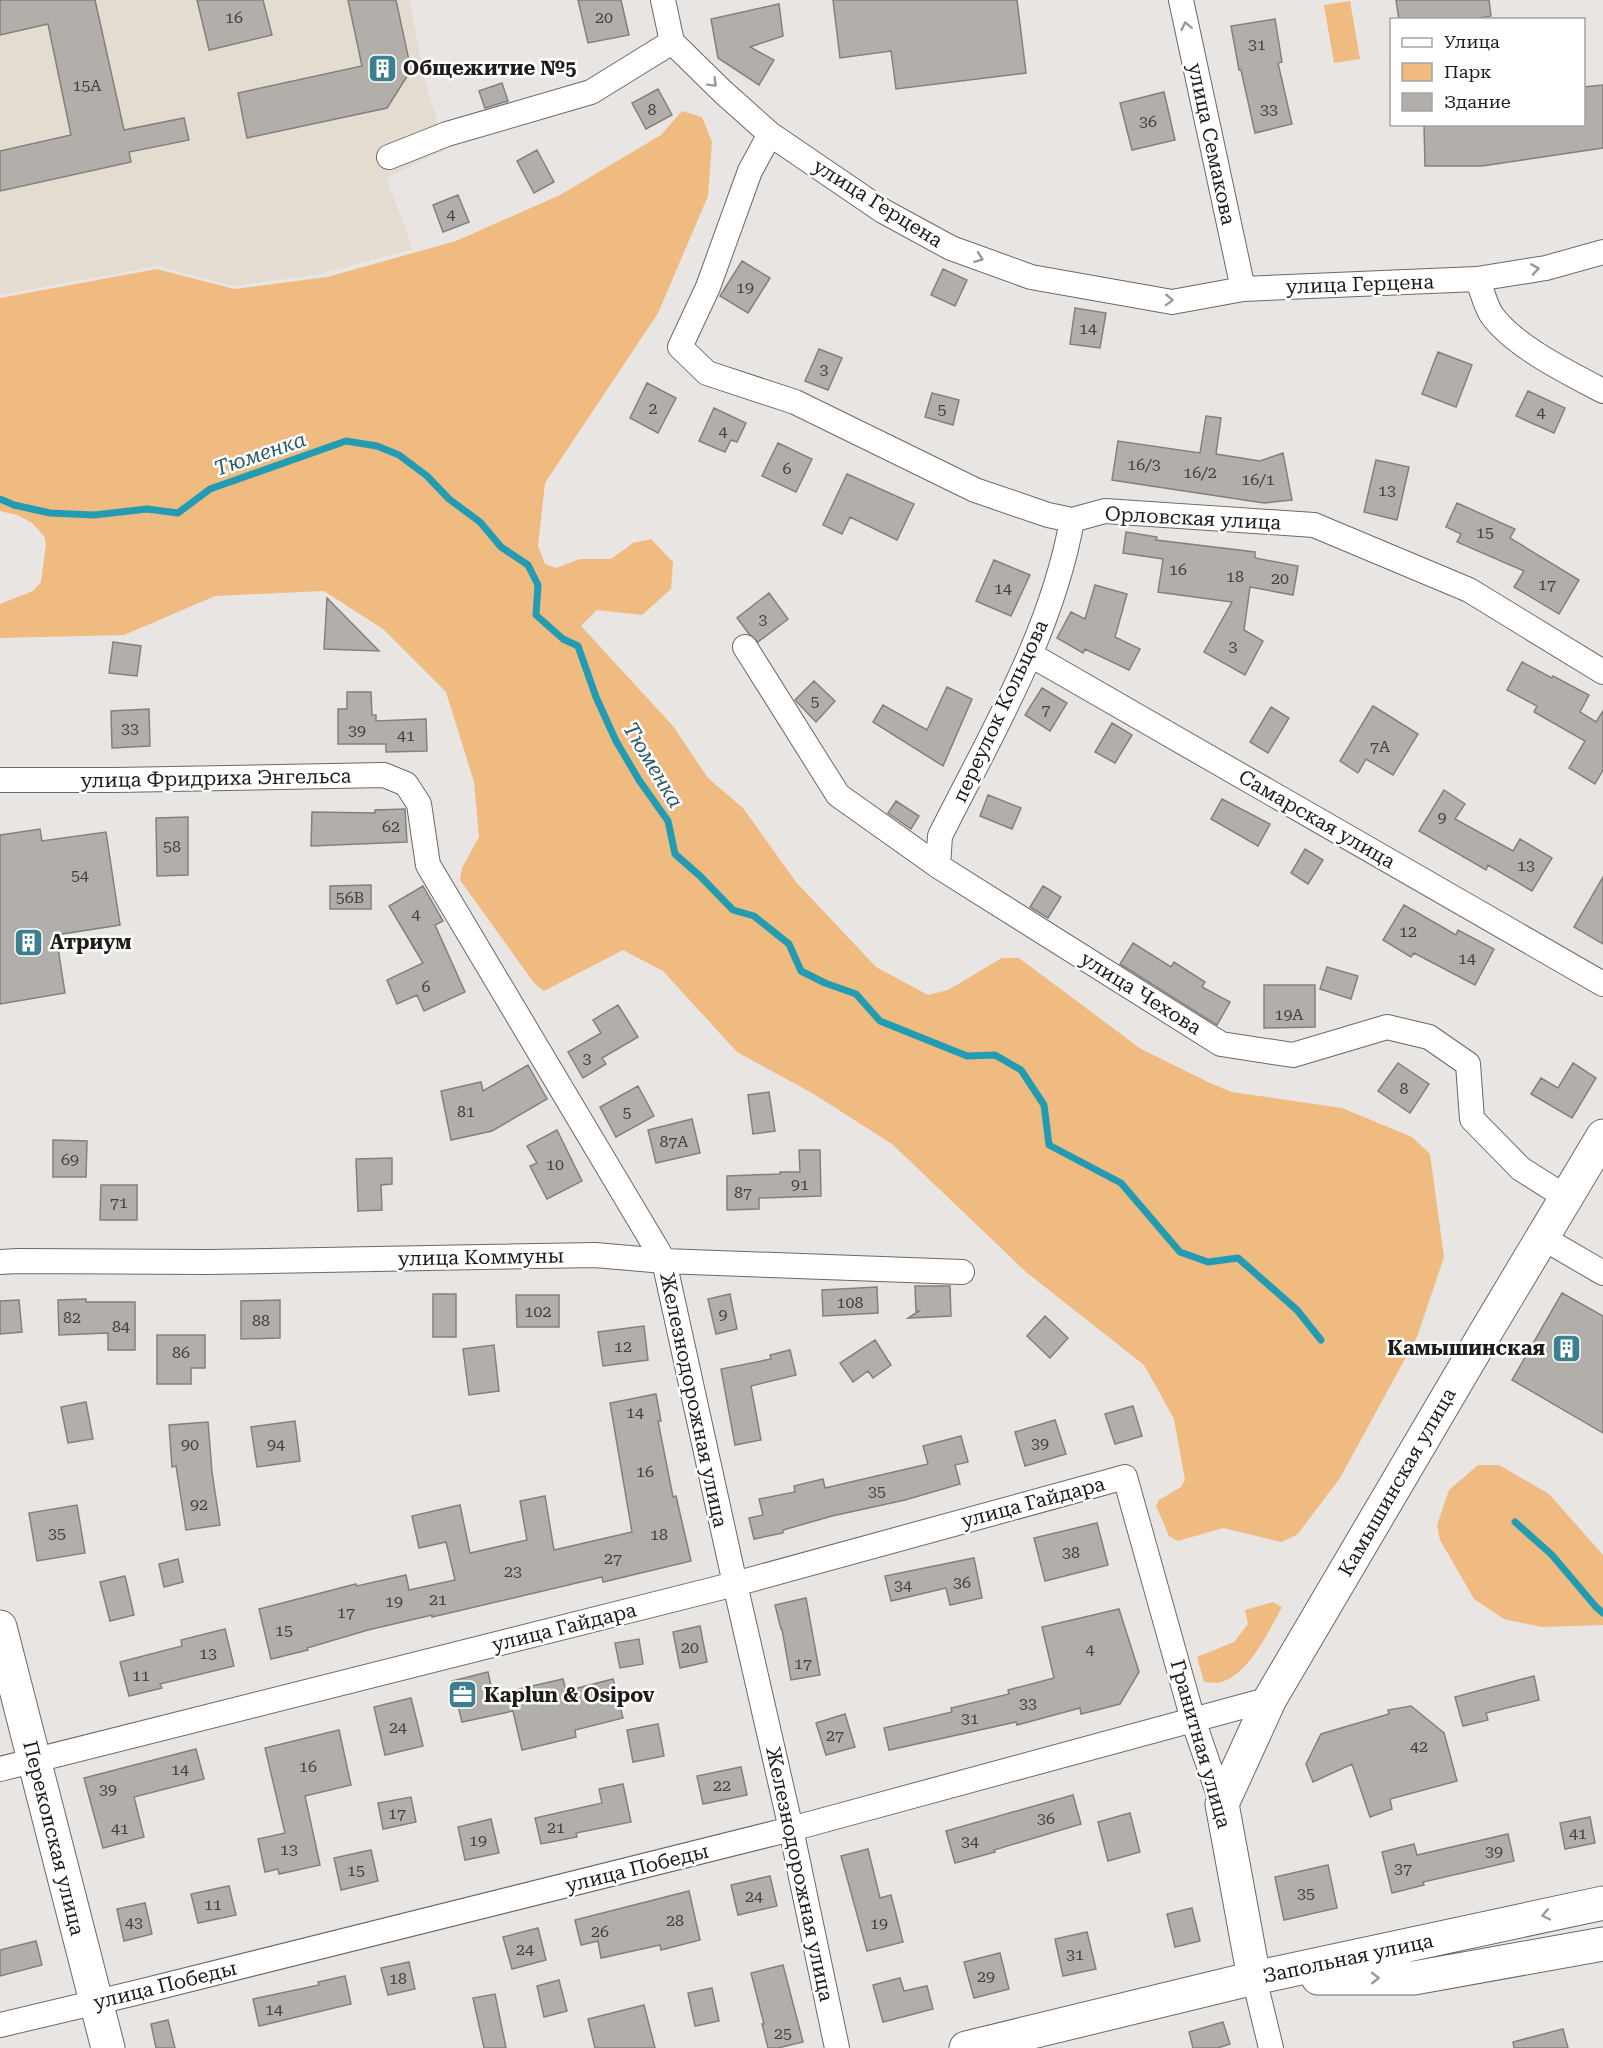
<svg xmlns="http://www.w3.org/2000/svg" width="1603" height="2048" font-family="'Roboto Serif',serif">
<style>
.built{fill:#e4dbd1}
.green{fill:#f0bb80}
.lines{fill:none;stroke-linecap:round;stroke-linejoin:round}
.stream{stroke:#229cb3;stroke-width:7}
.building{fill:#b2afab;stroke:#83807d;stroke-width:1.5}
.street-casing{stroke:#6c6966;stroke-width:26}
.secondary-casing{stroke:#6c6966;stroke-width:35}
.street{stroke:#fff;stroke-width:24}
.secondary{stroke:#fff;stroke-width:33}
.oneway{stroke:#999998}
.labels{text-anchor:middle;stroke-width:5;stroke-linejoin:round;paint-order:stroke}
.number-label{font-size:16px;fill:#42413e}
.poi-label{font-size:20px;font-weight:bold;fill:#1d1c1a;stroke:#fff;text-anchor:start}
.street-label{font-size:20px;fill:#1d1c1a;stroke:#fff}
.water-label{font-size:21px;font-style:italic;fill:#2d5c67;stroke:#fff}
</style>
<rect width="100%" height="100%" fill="#e9e5e2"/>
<path class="built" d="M0,0H409L424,76L445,150L386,178L413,249L315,275L233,286L157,266L0,295Z"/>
<path class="green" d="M1350,1L1360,59L1334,63L1324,5Z
M682,111L702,117L712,142L708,196L658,313L545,483L538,546L545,564L556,568L580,559H611L633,543L651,539L673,562L671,589L642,615L597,610L581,626L673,726L708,778L743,808L796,882L876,967L928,995L948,990L1002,958H1019L1141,1049L1208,1082L1232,1092L1342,1108L1412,1137L1430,1154L1444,1257L1417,1337L1340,1478L1297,1535L1281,1542L1223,1528L1178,1541L1169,1536L1156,1506L1159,1500L1181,1487L1185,1480L1174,1419L1144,1365L1026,1272L892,1144L812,1093L737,1052L663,971L623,950L544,991L534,983L460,880L462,868L479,837L474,782L446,692L383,629L324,591L215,596L124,635L0,638V604L33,591L41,582L46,544L44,536L32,523L17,515L0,511V298L157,269L234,289L327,277L456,241L560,195L661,135Z
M1478,1465H1499L1549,1494L1603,1555V1625L1542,1627L1504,1619L1474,1599L1440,1540L1437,1525L1449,1490Z
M1273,1602L1282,1607C1269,1631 1248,1677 1218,1683C1214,1683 1208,1682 1204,1682L1197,1657L1234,1642L1248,1624L1245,1610Z"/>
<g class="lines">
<path class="stream" d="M0,499L14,505L50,513L94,515L147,509L178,513L210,489L346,441L377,446L399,455L427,476L449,499L480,522L501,547L528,565L538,585L536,615L563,639L578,646L596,697L616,741L639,780L668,821L675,854L700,876L733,910L754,916L789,944L801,971L825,983L856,994L880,1021L967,1056L995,1055L1021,1070L1044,1105L1049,1145L1121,1183L1180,1252L1208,1262L1238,1258L1297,1310L1321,1340
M1515,1522L1552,1555L1596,1607L1603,1613"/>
</g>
<path class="building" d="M0,0H95L124,130L184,118L189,140L129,152L131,162L0,191V151L71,135L48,24L0,35Z
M197,0H263L272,35L209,50Z
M348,0H396L411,70L387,108L247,138L238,93L362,66Z
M578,0H621L629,35L588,43Z
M833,0H1017L1026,73L896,89L891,51L840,58Z
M1396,0H1489L1491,16L1469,20H1399Z
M779,4L783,36L750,47L774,60L759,85L718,58L711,19Z
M1275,19L1282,62L1278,63L1292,124L1255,133L1241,70H1239L1231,26Z
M502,83L508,101L485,108L479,91Z
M1603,85V148L1482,166H1425L1424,124H1584V87Z
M658,89L672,115L646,129L632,103Z
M1164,92L1175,140L1132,150L1120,103Z
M537,150L554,182L534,193L517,161Z
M458,195L469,222L443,232L433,205Z
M742,261L770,278L748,313L720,296Z
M943,269L967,280L955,306L931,295Z
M1075,308L1106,313L1100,348L1070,344Z
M819,349L842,358L828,390L805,381Z
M1438,352L1472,365L1456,407L1422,394Z
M647,383L676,398L658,433L630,418Z
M1528,391L1565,408L1554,433L1516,416Z
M932,393L959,400L953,425L925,417Z
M714,408L746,423L737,442L731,440L725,452L699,441Z
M1206,416L1221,418L1216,454L1260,461L1283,453L1292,500L1264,503L1112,480L1118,441L1200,453Z
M778,443L812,459L796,492L762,476Z
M1376,460L1409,467L1397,520L1364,512Z
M847,474L914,504L897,540L850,517L842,534L823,525Z
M1457,503L1515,529L1510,538L1579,580L1559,614L1514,587L1524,571L1457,542L1461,534L1446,527Z
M1126,532L1157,537L1156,540L1255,552V558L1298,566L1293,595L1250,587L1244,630L1263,641L1245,675L1204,652L1232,602L1158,592L1163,559L1123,553Z
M994,560L1030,575L1011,616L976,601Z
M1095,585L1127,594L1115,637L1140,649L1129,670L1085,649L1083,653L1057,638L1071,612L1085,619Z
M769,593L788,619L758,642L749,634L737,618Z
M327,598L379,651L324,649Z
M113,642L141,646L137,676L109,673Z
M1522,662L1552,678L1553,676L1589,695L1580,712L1596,722L1603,711V770L1595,784L1569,768L1585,741L1534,712L1537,706L1507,690Z
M814,681L835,701L816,722L795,700Z
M947,687L972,699L943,766L873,722L883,705L927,730Z
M1042,688L1067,703L1050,731L1025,715Z
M347,692H371L372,715H376V721L426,719L427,751L386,752V744H338V709H347Z
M1373,706L1418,734L1393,775L1366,759L1358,773L1340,761Z
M1271,707L1289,718L1268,753L1250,742Z
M149,709L150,746L112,748L111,711Z
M1112,723L1132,735L1115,763L1095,752Z
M1444,790L1465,804L1455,819L1513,851L1520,839L1552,858L1532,891L1488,865L1486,870L1419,831Z
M988,795L1021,808L1012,829L980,816Z
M1222,799L1270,824L1258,846L1211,819Z
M896,801L919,816L911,829L888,813Z
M405,809L407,842L311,846L312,812L375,813V810Z
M188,817V875L157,876L156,818Z
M40,829L42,841L106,832L120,925L56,935L65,993L0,1004V835Z
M1305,849L1323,860L1308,884L1291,873Z
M1603,877V944L1574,927Z
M371,885V909H330V886Z
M423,886L443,921L435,925L465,992L424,1011L417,995L397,1004L387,980L423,963L389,906Z
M1043,886L1061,897L1048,918L1030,907Z
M1404,905L1456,935L1458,930L1494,949L1475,985L1414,953L1411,957L1383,940Z
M1133,943L1171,967L1174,962L1205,982L1202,987L1230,1002L1217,1025L1120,964Z
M1327,967L1358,976L1351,999L1320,989Z
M1264,985H1315V1027L1264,1028Z
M618,1005L638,1037L602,1058L606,1064L583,1078L568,1052L601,1033L593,1020Z
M1398,1063L1429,1084L1410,1113L1378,1091Z
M1573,1063L1596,1078L1572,1118L1531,1094L1541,1078L1558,1088Z
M528,1065L547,1099L492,1131L451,1140L441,1091L481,1082L483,1091Z
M638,1086L654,1116L616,1137L600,1107Z
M769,1092L775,1131L753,1134L748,1095Z
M692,1119L700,1153L656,1163L648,1130Z
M557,1130L582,1181L547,1199L530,1166L537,1163L527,1146Z
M53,1140L87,1141L86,1177H53Z
M799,1150H820L821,1196L759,1198V1209L727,1210V1176L780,1174V1172H800Z
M392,1158V1184L381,1185L382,1210L358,1211L356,1159Z
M101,1185H137V1220H100Z
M915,1286H950L951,1316L908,1318L919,1311H916Z
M877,1287L878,1313L823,1316L822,1290Z
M1562,1293L1603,1316V1433L1512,1380Z
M433,1294H456V1337H433Z
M730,1294L737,1329L716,1334L708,1299Z
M516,1295H559V1327H517Z
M86,1299V1302H135V1350H108V1333L59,1335L58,1300Z
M19,1300L22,1332L0,1334V1301Z
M280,1300V1338L241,1339V1301Z
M1045,1316L1068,1338L1050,1358L1027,1336Z
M644,1326L648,1360L603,1366L598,1332Z
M157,1335H205V1368H191V1384H157Z
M875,1340L891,1365L873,1378L868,1371L853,1382L840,1363Z
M494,1345L499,1391L469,1395L463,1349Z
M790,1350L796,1375L751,1386L761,1440L735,1445L721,1369L771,1359L770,1355Z
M656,1394L661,1421H658L673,1497L676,1496L691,1561L603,1582L602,1577L462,1610L432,1617V1615L368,1630L307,1648L308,1650L271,1659L259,1609L356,1584L357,1586L406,1575L409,1590L455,1580L446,1542L419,1548L412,1516L460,1505L470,1553L527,1540L520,1501L545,1496L554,1550L632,1532L610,1403Z
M86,1402L93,1439L68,1443L61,1407Z
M1133,1406L1142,1436L1115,1444L1105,1414Z
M1055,1420L1066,1454L1025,1466L1015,1432Z
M295,1421L300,1461L257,1467L251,1427Z
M208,1422L212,1472L220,1525L186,1530L176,1466L172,1467L169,1425Z
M961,1436L968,1462L955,1465L960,1484L905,1500L832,1516L783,1530V1533L754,1539L749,1518L763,1515L759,1499L795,1492L794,1486L823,1479L825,1488L928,1464L923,1446Z
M77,1505L85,1553L37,1561L29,1513Z
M1097,1523L1108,1565L1045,1581L1034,1538Z
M974,1558L982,1598L950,1605L946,1588L891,1601L885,1576Z
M178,1559L183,1582L164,1587L159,1564Z
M125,1576L134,1615L110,1621L100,1582Z
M806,1598L820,1675L791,1680L782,1629H781L775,1605Z
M1119,1609L1139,1672L1120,1704L1081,1714L1080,1708L1017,1725L1016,1722L889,1750L884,1728L952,1712L951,1708L1009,1694L1008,1690L1054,1678L1042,1627Z
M700,1626L707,1662L680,1668L673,1632Z
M225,1629L234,1666L160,1684L162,1688L129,1696L120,1662L182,1646L181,1640Z
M639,1639L643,1664L620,1668L615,1643Z
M488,1672L493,1695L563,1679L566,1691L613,1679L623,1718L575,1730L576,1737L522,1750L513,1711L462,1722L452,1681Z
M1534,1676L1539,1700L1486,1713L1488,1720L1463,1726L1455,1697Z
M411,1698L423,1746L385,1755L374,1707Z
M1411,1706L1444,1733L1457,1781L1390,1799L1392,1809L1370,1817L1352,1764L1313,1782L1306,1764L1321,1734L1389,1714L1388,1710Z
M845,1714L855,1747L826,1755L816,1723Z
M658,1724L664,1756L633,1762L627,1730Z
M339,1730L351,1785L305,1796L320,1865L279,1874L278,1869L265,1872L258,1839L285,1833L265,1748Z
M196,1749L204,1779L134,1797L144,1837L103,1848L84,1778Z
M741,1767L747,1795L703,1804L697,1776Z
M623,1784L631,1822L576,1833L577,1837L541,1844L535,1818L602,1803L599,1789Z
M1073,1795L1081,1824L994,1850L995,1852L955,1863L946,1831Z
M411,1797L416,1822L383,1829L378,1803Z
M1130,1813L1140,1852L1108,1861L1098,1822Z
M1590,1817L1595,1843L1565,1849L1560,1823Z
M491,1819L499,1853L465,1860L458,1827Z
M1508,1834L1514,1861L1423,1882L1424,1885L1392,1893L1382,1852L1414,1844L1417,1855Z
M868,1849L880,1898L891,1895L903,1942L867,1951L841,1856Z
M371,1850L378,1881L341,1890L334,1858Z
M1328,1865L1337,1908L1284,1920L1275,1877Z
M770,1876L777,1906L738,1915L731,1885Z
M229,1886L236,1915L198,1923L191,1894Z
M689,1891L700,1940L661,1950L660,1945L601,1958L598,1941L581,1945L575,1920Z
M145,1903L152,1934L124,1941L117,1909Z
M1192,1908L1200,1941L1175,1947L1167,1914Z
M538,1928L546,1960L512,1969L503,1937Z
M1087,1932L1096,1969L1063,1976L1055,1939Z
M36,1941L42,1965L0,1976V1950Z
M1000,1953L1009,1989L974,1998L964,1962Z
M409,1962L415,1989L388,1995L381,1968Z
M783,1965L803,2042L778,2048H768L762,2024H764L751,1973Z
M345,1976L351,2004L259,2026L253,1999L319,1985L318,1982Z
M900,1978L904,1991L927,1986L933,2009L883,2022L873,1985Z
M559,1980L567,2011L544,2017L537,1986Z
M712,1988L719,2021L695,2026L688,1993Z
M495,1994L506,2048H484L473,1998Z
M644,2005L655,2048H595L588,2019Z
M168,2020L175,2048H156L151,2024Z
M1223,2022L1230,2044L1218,2048H1193L1189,2032Z
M1563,2029L1568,2048H1514L1513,2042Z"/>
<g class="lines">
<defs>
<path id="street" d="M663,0L672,42
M1181,0L1243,289
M672,42L723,92L770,134L883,211L951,248L1031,277L1172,302L1243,289L1477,279L1546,268L1603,252
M770,134L750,171L708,287L680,347L707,373L795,402L975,490L1048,515L1072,520L1105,511L1314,525L1469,590L1603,672
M389,157L447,134L591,92L672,42
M1477,279C1482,290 1485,304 1491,314C1513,346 1569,373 1603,391
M745,647L838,795L938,866L1221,1044L1293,1055L1387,1027L1429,1037L1468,1064L1472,1119L1521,1169L1567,1198
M1031,655L1603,984
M0,780H115L384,775L406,784L419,804L428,865L664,1261L735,1584L791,1829L837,2048
M938,866L940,836C991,734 1052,633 1072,520
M1543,1238L1603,1273
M0,1262L18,1261L208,1262L595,1255L664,1261L962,1272
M0,1769L735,1584L1125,1477L1193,1720L1222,1804
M1254,1978L1271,2048
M0,2025L135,1993L791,1829L1270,1699"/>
<path id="secondary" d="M0,1627L108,2048
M1254,1978L1222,1804L1270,1699L1484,1335L1603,1136
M1318,1978H1414L1603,1944
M966,2048L1254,1978L1603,1903"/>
</defs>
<use href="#street" class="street-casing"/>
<use href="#secondary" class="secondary-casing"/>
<use href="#street" class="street"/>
<use href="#secondary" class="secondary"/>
</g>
<defs><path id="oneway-chevron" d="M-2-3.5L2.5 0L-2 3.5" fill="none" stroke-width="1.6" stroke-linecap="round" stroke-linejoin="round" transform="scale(1.5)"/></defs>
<g class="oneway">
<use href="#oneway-chevron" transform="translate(1186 26) rotate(-102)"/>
<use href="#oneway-chevron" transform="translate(713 83) rotate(45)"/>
<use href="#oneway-chevron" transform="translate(979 258) rotate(20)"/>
<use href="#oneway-chevron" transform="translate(1535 269) rotate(-9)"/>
<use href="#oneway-chevron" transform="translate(1169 300) rotate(2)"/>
<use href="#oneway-chevron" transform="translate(1546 1915) rotate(168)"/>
<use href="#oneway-chevron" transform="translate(1375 1978)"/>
</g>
<defs>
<symbol id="building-square" viewBox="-11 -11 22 22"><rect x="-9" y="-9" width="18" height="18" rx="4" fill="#3c808f" stroke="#fff"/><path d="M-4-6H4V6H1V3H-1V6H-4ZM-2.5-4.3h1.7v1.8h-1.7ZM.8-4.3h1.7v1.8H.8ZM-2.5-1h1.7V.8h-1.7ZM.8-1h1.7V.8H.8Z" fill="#fff"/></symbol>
<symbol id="office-square" viewBox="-11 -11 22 22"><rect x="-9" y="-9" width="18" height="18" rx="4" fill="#3c808f" stroke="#fff"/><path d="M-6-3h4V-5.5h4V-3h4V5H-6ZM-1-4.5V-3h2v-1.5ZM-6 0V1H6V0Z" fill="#fff"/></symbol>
</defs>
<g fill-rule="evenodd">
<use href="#building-square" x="366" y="52" width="33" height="33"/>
<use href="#building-square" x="12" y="926" width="33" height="33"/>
<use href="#building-square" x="1550" y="1332" width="33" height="33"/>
<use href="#office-square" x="446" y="1678" width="33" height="33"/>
</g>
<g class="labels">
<g class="number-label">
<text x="234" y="23">16</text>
<text x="604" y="23">20</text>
<text x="1257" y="50">31</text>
<text x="87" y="91">15А</text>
<text x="652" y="115">8</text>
<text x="1269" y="115">33</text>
<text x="1148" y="127">36</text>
<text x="451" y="220">4</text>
<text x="745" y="293">19</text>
<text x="1088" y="334">14</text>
<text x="824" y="375">3</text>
<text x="653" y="414">2</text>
<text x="942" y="415">5</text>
<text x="1541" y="418">4</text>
<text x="723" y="437">4</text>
<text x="1144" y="470">16/3</text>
<text x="787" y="474">6</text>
<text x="1200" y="478">16/2</text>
<text x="1258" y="485">16/1</text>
<text x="1387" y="496">13</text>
<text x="1485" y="538">15</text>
<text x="1178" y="575">16</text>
<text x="1235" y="582">18</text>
<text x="1280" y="584">20</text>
<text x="1547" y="590">17</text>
<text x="1003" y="594">14</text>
<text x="763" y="625">3</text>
<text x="1233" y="652">3</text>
<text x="815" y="707">5</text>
<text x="1046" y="715">7</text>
<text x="130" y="734">33</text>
<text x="357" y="736">39</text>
<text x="406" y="741">41</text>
<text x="1380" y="752">7А</text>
<text x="1442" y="823">9</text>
<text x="391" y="832">62</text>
<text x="172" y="852">58</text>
<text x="1526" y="871">13</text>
<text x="80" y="881">54</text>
<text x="350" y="903">56В</text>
<text x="416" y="920">4</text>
<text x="1408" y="937">12</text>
<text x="1467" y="964">14</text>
<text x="426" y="992">6</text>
<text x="1289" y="1020">19А</text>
<text x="587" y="1064">3</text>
<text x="1404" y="1094">8</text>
<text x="466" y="1117">81</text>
<text x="627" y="1118">5</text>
<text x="674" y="1147">87А</text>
<text x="70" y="1165">69</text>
<text x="555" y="1170">10</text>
<text x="800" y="1190">91</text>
<text x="743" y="1198">87</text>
<text x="119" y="1208">71</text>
<text x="850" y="1308">108</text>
<text x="538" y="1317">102</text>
<text x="723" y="1320">9</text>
<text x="72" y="1323">82</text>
<text x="261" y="1326">88</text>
<text x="121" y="1332">84</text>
<text x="623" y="1352">12</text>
<text x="181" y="1358">86</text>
<text x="635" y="1418">14</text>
<text x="1040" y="1449">39</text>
<text x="190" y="1450">90</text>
<text x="276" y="1450">94</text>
<text x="645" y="1477">16</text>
<text x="877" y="1497">35</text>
<text x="199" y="1510">92</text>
<text x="57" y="1539">35</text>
<text x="659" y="1540">18</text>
<text x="1071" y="1558">38</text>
<text x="613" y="1564">27</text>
<text x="513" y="1577">23</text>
<text x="962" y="1588">36</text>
<text x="903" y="1591">34</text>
<text x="438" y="1605">21</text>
<text x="394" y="1607">19</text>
<text x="346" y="1618">17</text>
<text x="284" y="1636">15</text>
<text x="690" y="1653">20</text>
<text x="1090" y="1655">4</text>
<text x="208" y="1659">13</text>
<text x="803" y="1669">17</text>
<text x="141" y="1681">11</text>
<text x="1028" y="1709">33</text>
<text x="970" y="1724">31</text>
<text x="398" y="1733">24</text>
<text x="835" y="1741">27</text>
<text x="1419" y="1752">42</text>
<text x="308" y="1772">16</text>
<text x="180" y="1775">14</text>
<text x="722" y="1791">22</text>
<text x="108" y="1795">39</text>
<text x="397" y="1819">17</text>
<text x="1046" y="1824">36</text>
<text x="556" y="1833">21</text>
<text x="120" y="1834">41</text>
<text x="1578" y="1839">41</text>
<text x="478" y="1846">19</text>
<text x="970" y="1847">34</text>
<text x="289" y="1855">13</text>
<text x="1494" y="1857">39</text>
<text x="1403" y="1874">37</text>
<text x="356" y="1876">15</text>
<text x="1306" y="1899">35</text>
<text x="754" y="1902">24</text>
<text x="213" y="1910">11</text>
<text x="675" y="1926">28</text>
<text x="134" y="1928">43</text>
<text x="879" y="1929">19</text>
<text x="600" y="1937">26</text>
<text x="525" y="1955">24</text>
<text x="1075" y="1960">31</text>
<text x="986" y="1982">29</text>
<text x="398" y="1984">18</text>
<text x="274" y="2015">14</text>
<text x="783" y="2039">25</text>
</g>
<g class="poi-label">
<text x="403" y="75">Общежитие №5</text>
<text x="50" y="949">Атриум</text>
<text x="1545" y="1355" text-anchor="end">Камышинская</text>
<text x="484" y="1702">Kaplun &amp; Osipov</text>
</g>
<g class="street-label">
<text transform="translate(1212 144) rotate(78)" y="7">улица Семакова</text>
<text transform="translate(878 203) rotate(32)" y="7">улица Герцена</text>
<text transform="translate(1360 284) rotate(-2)" y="7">улица Герцена</text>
<text transform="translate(1193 518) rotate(3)" y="7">Орловская улица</text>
<text transform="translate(1000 711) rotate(-65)" y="7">переулок Кольцова</text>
<text transform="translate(216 778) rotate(-1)" y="7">улица Фридриха Энгельса</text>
<text transform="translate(1317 819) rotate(30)" y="7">Самарская улица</text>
<text transform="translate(1141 993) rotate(32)" y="7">улица Чехова</text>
<text transform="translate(481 1257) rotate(-1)" y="7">улица Коммуны</text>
<text transform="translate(694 1400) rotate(78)" y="7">Железнодорожная улица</text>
<text transform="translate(1397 1482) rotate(-60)" y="7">Камышинская улица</text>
<text transform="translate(1033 1502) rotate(-15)" y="7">улица Гайдара</text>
<text transform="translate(564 1627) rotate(-14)" y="7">улица Гайдара</text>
<text transform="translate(1201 1744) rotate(74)" y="7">Гранитная улица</text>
<text transform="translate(54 1838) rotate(76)" y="7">Перекопская улица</text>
<text transform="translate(637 1868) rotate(-14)" y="7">улица Победы</text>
<text transform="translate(800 1874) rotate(78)" y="7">Железнодорожная улица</text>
<text transform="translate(1348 1958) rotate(-12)" y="7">Запольная улица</text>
<text transform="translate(165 1985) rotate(-14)" y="7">улица Победы</text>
</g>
<g class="water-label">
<text transform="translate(260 454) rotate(-19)" y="7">Тюменка</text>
<text transform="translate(653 765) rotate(59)" y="7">Тюменка</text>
</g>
</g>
<rect x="1390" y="18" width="195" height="108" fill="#ffffff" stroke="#a5a4a3" stroke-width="1.5"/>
<rect x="1402" y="38" width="30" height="9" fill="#ffffff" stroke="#a5a4a3" stroke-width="1.5"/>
<text x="1444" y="48" font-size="18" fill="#1d1c1a">Улица</text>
<rect x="1402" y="63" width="30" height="18" fill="#f0bb80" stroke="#a5a4a3" stroke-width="1.5"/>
<text x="1444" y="78" font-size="18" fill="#1d1c1a">Парк</text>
<rect x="1402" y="93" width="30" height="18" fill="#b2afab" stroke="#a5a4a3" stroke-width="1.5"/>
<text x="1444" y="108" font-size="18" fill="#1d1c1a">Здание</text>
</svg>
